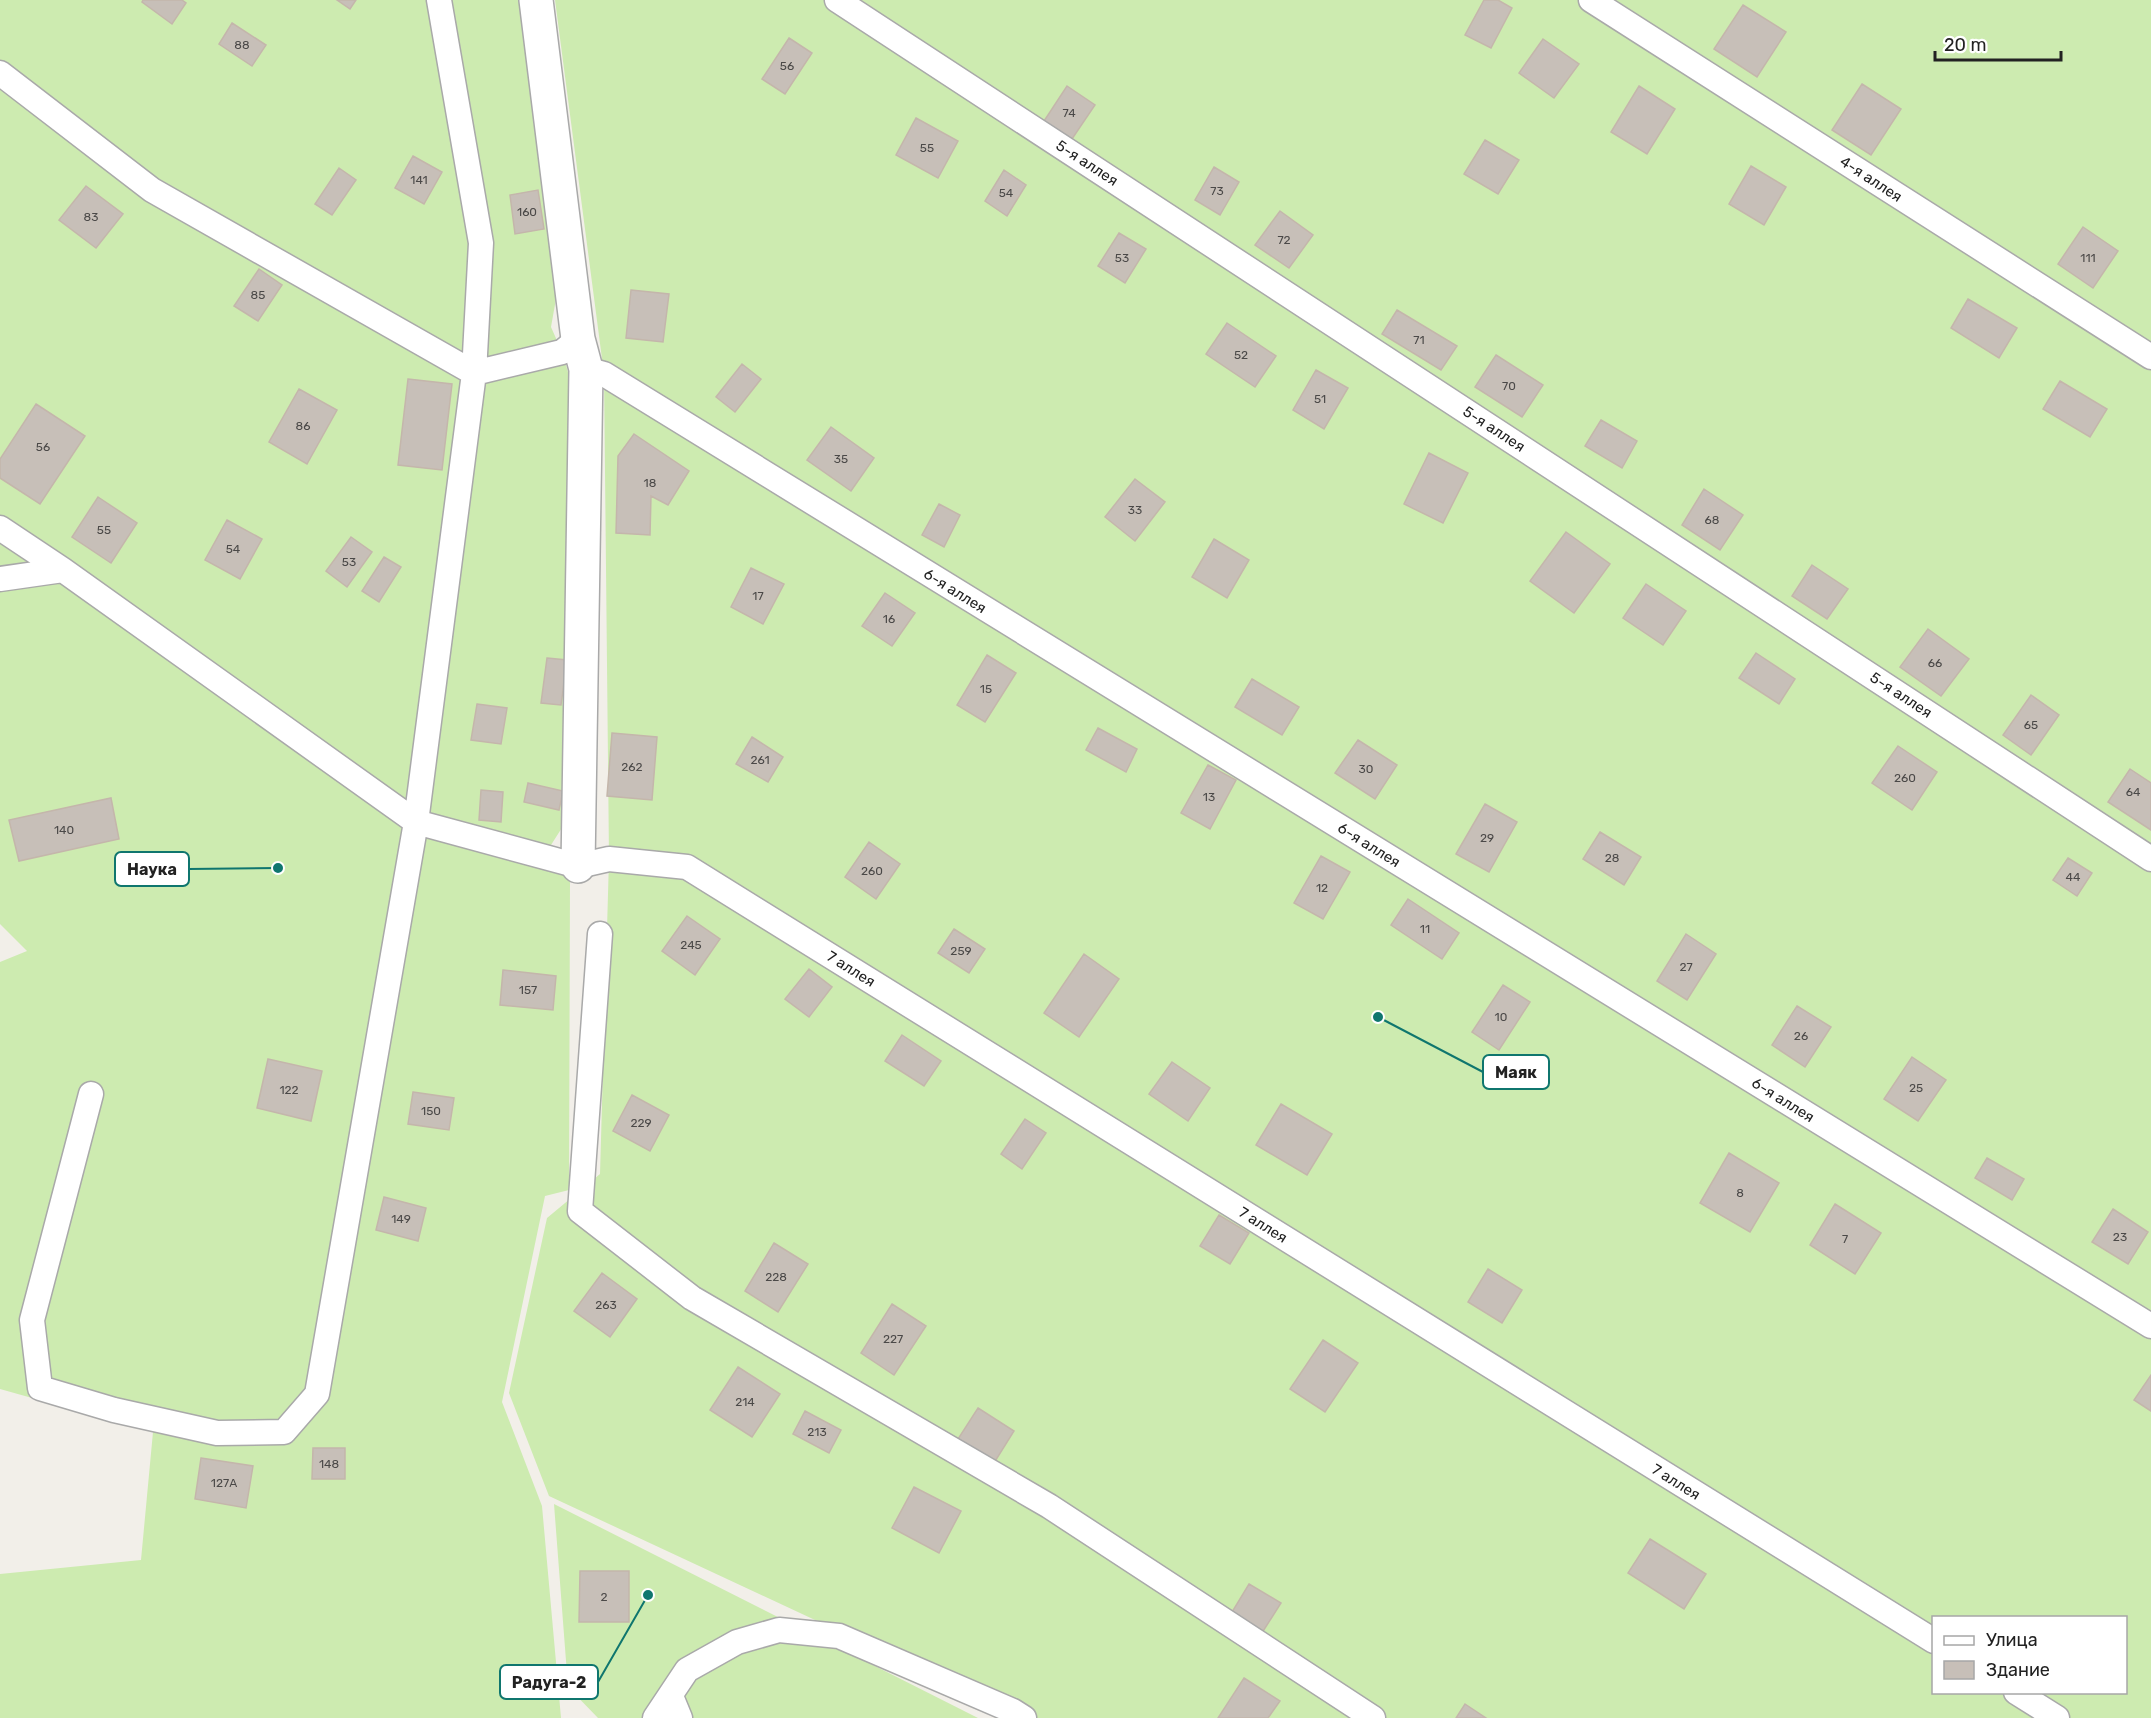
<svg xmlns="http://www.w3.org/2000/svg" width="2151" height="1718" font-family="Rubik,sans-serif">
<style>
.grass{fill:#cdebb0;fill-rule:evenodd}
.building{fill:#c7bfb8;stroke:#c4b6ab;stroke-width:1.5}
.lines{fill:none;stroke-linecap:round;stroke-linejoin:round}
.lane-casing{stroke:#a9a9a9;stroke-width:27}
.street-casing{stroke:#a9a9a9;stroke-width:36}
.lane{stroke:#fff;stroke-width:24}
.street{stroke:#fff;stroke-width:33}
.labels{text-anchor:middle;stroke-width:5;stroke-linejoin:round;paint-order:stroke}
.number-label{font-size:12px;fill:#4b4948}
.street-label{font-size:15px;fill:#222;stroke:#fff}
.leader{fill:none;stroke:#0f766e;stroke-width:2}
.callout-dot{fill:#0f766e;stroke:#fff;stroke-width:2}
.callout{fill:#fff;stroke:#0f766e;stroke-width:2}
.callout-label{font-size:16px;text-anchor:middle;font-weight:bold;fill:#222}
</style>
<rect width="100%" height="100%" fill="#f2efe9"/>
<path class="grass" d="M0,0H520L559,282L551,327L562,352L568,372L572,812L544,856L570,880L569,1190L545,1196L502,1402L542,1506L561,1718H0V1574L141,1560L153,1432L0,1389V962L27,951L0,924Z
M555,0H2151V1718H1025L549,1496L509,1393L547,1218L600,1174L609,859L604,374ZM1934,1618H2126V1692H1934Z
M554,1504L978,1718H598L568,1687Z"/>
<path class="building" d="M143,0H182L186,3L172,24L142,2Z
M337,0H356L350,9Z
M1484,0H1498L1512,8L1491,48L1465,35Z
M1743,5L1786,32L1757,77L1714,49Z
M232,23L266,45L252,66L219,44Z
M789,38L812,53L785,94L762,79Z
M1543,39L1579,64L1554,98L1519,73Z
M1862,84L1901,109L1871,155L1832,130Z
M1067,86L1095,105L1072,139L1044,121Z
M1639,86L1675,109L1647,154L1611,132Z
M916,118L958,141L938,178L896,155Z
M1485,140L1519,160L1498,194L1464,174Z
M413,156L442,172L424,204L395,188Z
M1751,166L1786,187L1764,225L1729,204Z
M1214,167L1239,182L1220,215L1195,200Z
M339,168L356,180L332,215L315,204Z
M1004,170L1026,185L1007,216L985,201Z
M86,186L123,214L96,248L59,220Z
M538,190L544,229L515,234L510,195Z
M1280,211L1313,235L1289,268L1255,245Z
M2083,227L2118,251L2093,288L2058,264Z
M1119,233L1146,249L1125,283L1098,266Z
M259,269L282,285L258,321L234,306Z
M631,290L669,294L663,342L626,338Z
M1968,299L2017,328L1999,358L1951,328Z
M1397,310L1457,346L1441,370L1382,334Z
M1227,323L1276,356L1255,387L1206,354Z
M1496,355L1543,385L1522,417L1475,387Z
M742,364L761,379L735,412L716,397Z
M1316,370L1348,388L1324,429L1293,410Z
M408,379L452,384L442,470L398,465Z
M2060,381L2107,409L2090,437L2043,409Z
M299,389L337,410L307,464L269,442Z
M36,404L85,436L40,504L0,478V459Z
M1601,420L1637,441L1622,468L1585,446Z
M831,427L874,458L851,491L807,460Z
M634,434L689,471L668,505L651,496L650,535L616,533L618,456Z
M1429,453L1468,473L1443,523L1404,504Z
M1135,479L1165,502L1135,541L1105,517Z
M1704,489L1743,515L1720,550L1682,525Z
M98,497L137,523L111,563L72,537Z
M939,504L960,515L944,547L922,535Z
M227,520L262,539L240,579L205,560Z
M1566,532L1610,564L1574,613L1530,581Z
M351,537L372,552L347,587L326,571Z
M1214,539L1249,560L1227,598L1192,577Z
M384,557L401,567L379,602L362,591Z
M1812,565L1848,589L1827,619L1792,596Z
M751,568L784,584L763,624L731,607Z
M1646,584L1686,611L1663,645L1623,618Z
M885,593L915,613L892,646L862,626Z
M1928,629L1969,659L1941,696L1900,667Z
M1756,653L1795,679L1779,704L1739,678Z
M987,655L1016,673L985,722L957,705Z
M547,658L567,660L561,705L541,703Z
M1252,679L1299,707L1282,735L1235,707Z
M2031,695L2059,715L2031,755L2003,735Z
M477,704L507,708L501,744L471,740Z
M1098,728L1137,749L1126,772L1086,750Z
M612,733L657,737L652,800L607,796Z
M752,737L783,757L768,782L736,764Z
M1358,740L1397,765L1375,799L1335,773Z
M1898,746L1937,772L1912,810L1872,783Z
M1208,765L1236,780L1210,829L1181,813Z
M2130,769L2151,783V830L2108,802Z
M528,783L563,791L559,810L524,802Z
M481,790L503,792L501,822L479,820Z
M111,798L119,839L19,861L9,820Z
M1485,804L1517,822L1489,872L1456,854Z
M1600,832L1641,857L1624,885L1583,859Z
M869,842L900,864L876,899L845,877Z
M1321,856L1350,872L1323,919L1294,903Z
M2068,858L2092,873L2077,896L2053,880Z
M1408,899L1459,933L1442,959L1391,925Z
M687,916L720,939L695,975L662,951Z
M954,929L985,949L969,973L938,953Z
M1686,934L1716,954L1687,1000L1657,981Z
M1084,954L1119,979L1079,1037L1044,1013Z
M809,969L832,987L809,1017L785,999Z
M503,970L556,976L553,1010L500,1005Z
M1503,985L1530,1002L1499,1050L1472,1032Z
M1797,1006L1831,1027L1805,1067L1772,1045Z
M902,1035L941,1061L924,1086L885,1061Z
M1912,1057L1946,1080L1918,1121L1884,1099Z
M268,1059L322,1071L311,1121L257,1108Z
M1172,1062L1210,1088L1188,1121L1149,1094Z
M413,1092L454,1098L449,1130L408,1124Z
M632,1095L669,1115L650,1151L613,1131Z
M1281,1104L1332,1134L1307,1175L1256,1145Z
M1025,1119L1046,1133L1022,1169L1001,1154Z
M1729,1153L1779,1183L1750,1232L1700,1203Z
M1987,1158L2024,1179L2012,1200L1975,1178Z
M384,1197L426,1208L418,1241L376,1230Z
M1835,1204L1881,1233L1855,1274L1810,1245Z
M2113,1209L2148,1232L2128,1264L2092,1242Z
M1219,1215L1249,1233L1230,1264L1200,1246Z
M774,1243L808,1264L778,1312L745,1291Z
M1488,1269L1522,1290L1502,1323L1468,1302Z
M602,1273L637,1299L610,1337L574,1311Z
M892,1304L926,1326L894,1375L861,1353Z
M1323,1340L1358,1363L1325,1412L1290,1389Z
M738,1367L780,1394L752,1437L710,1410Z
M2151,1375V1411L2134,1400Z
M978,1408L1014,1431L994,1463L958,1439Z
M805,1411L841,1430L829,1453L793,1434Z
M313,1448H345V1479H312Z
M201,1458L253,1466L246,1508L195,1499Z
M914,1487L961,1511L939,1553L892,1528Z
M1650,1539L1706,1574L1684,1609L1628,1573Z
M580,1571H629V1622H579Z
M1249,1584L1281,1603L1260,1636L1229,1617Z
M1244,1678L1280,1701L1268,1718H1218Z
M1465,1704L1486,1718H1456Z"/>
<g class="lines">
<defs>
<path id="lane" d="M837,0L2151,859
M1591,0L2151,357
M0,73L152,190L474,373L481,243L439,0
M586,369L604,374L2151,1326
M0,528L63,570L416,822L578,866L609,859L687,867L1934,1641
M0,579L63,570
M600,934L580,1211L692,1298L1049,1506L1373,1718
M91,1094L32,1320L40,1388L114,1410L217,1433L284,1432L317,1394L416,822L474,373L562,352L578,339
M2016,1692L2057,1718
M671,1696L680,1718
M655,1718L687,1670L737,1642L779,1630L839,1636L1013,1711L1024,1718"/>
<path id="street" d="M536,0L578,339L586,369L578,866"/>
</defs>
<use href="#lane" class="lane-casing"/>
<use href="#street" class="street-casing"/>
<use href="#lane" class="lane"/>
<use href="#street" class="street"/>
</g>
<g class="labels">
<g class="number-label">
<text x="242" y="49">88</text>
<text x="787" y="70">56</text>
<text x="1069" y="117">74</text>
<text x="927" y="152">55</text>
<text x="419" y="184">141</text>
<text x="1217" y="195">73</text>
<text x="1006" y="197">54</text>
<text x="527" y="216">160</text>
<text x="91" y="221">83</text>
<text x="1284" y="244">72</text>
<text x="1122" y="262">53</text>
<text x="2088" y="262">111</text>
<text x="258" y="299">85</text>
<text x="1419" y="344">71</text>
<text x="1241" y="359">52</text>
<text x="1509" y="390">70</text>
<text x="1320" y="403">51</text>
<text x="303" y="430">86</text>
<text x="43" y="451">56</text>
<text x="841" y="463">35</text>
<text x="650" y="487">18</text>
<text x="1135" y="514">33</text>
<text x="1712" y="524">68</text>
<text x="104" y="534">55</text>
<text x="233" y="553">54</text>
<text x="349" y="566">53</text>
<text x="758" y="600">17</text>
<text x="889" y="623">16</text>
<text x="1935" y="667">66</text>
<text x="986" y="693">15</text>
<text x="2031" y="729">65</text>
<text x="760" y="764">261</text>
<text x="632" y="771">262</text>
<text x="1366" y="773">30</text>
<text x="1905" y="782">260</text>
<text x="2133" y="796">64</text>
<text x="1209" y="801">13</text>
<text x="64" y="834">140</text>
<text x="1487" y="842">29</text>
<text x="1612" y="862">28</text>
<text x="872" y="875">260</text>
<text x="2073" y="881">44</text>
<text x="1322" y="892">12</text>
<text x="1425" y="933">11</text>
<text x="691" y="949">245</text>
<text x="961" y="955">259</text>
<text x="1686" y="971">27</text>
<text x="528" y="994">157</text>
<text x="1501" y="1021">10</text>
<text x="1801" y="1040">26</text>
<text x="1916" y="1092">25</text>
<text x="289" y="1094">122</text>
<text x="431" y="1115">150</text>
<text x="641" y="1127">229</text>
<text x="1740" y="1197">8</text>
<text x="401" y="1223">149</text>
<text x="2120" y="1241">23</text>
<text x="1845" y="1243">7</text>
<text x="776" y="1281">228</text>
<text x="606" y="1309">263</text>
<text x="893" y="1343">227</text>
<text x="745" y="1406">214</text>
<text x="817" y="1436">213</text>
<text x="329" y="1468">148</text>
<text x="224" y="1487">127А</text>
<text x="604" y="1601">2</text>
</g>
<g class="street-label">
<text transform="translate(1087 163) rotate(33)" y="5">5-я аллея</text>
<text transform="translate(1871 179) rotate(33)" y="5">4-я аллея</text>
<text transform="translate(1494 429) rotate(33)" y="5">5-я аллея</text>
<text transform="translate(955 591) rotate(32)" y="5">6-я аллея</text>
<text transform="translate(1901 695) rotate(33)" y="5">5-я аллея</text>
<text transform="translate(1369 845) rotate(32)" y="5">6-я аллея</text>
<text transform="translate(851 969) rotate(32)" y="5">7 аллея</text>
<text transform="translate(1783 1100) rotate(32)" y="5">6-я аллея</text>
<text transform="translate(1263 1225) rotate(32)" y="5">7 аллея</text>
<text transform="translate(1676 1482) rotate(32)" y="5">7 аллея</text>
</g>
</g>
<path class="leader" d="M278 868L189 869M1378 1017L1483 1072M648 1595L598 1682"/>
<g class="callout-dot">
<circle cx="278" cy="868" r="6"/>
<circle cx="1378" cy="1017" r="6"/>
<circle cx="648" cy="1595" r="6"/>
</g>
<g class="callout">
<rect x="115" y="852" width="74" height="34" rx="6"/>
<rect x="1483" y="1055" width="66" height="34" rx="6"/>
<rect x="500" y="1665" width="98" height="34" rx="6"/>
</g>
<g class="callout-label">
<text x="152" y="875">Наука</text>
<text x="1516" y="1078">Маяк</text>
<text x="549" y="1688">Радуга-2</text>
</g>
<rect x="1932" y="1616" width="195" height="78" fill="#ffffff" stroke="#a7a7a7" stroke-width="1.5"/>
<rect x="1944" y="1636" width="30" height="9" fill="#ffffff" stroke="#a7a7a7" stroke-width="1.5"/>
<text x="1986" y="1646" font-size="18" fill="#222222">Улица</text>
<rect x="1944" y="1661" width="30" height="18" fill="#c7bfb8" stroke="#a7a7a7" stroke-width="1.5"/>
<text x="1986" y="1676" font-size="18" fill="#222222">Здание</text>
<path d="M1935 51v9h126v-9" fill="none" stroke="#222222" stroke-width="3"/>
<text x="1944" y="51" font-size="18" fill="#222222" stroke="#ffffff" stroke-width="4.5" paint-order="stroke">20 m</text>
</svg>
